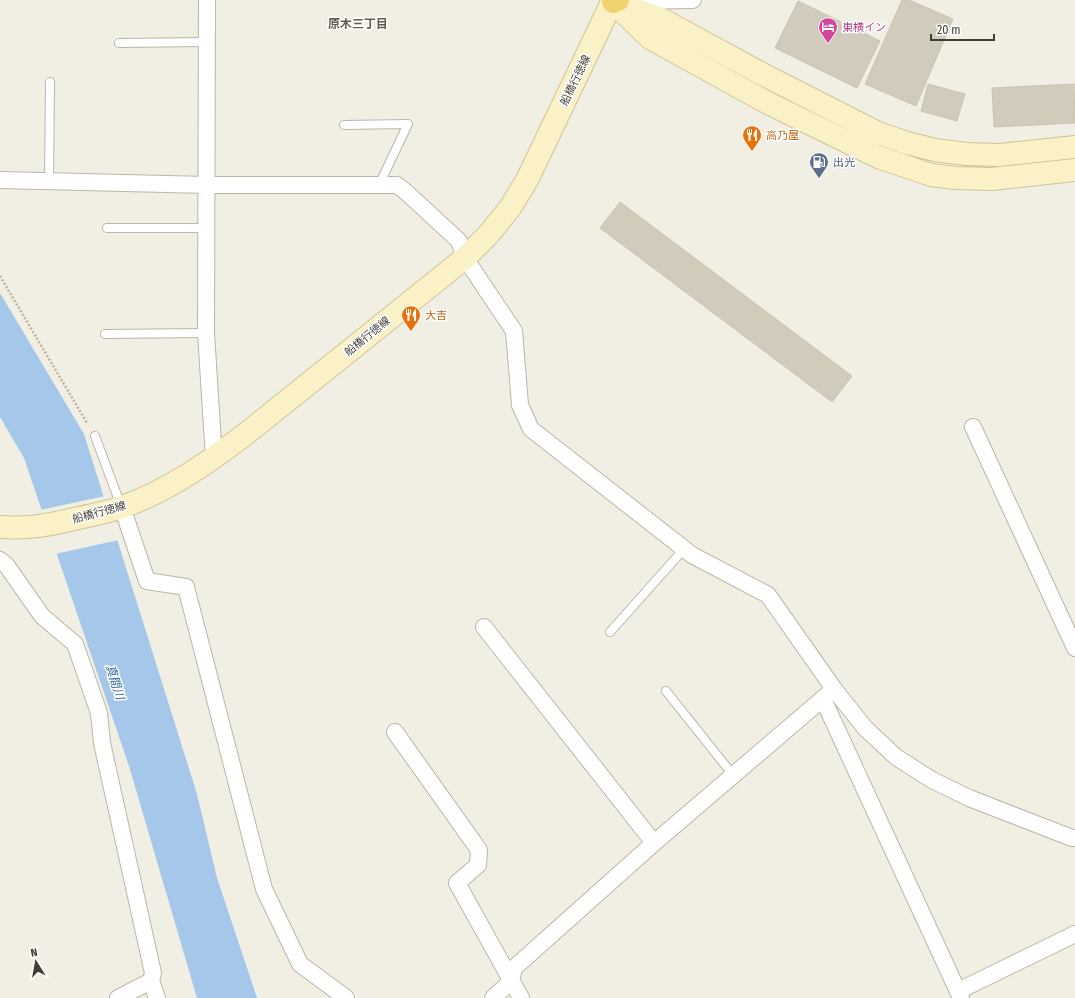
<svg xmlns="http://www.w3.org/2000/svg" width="1075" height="998" font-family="'Fira Sans Condensed','Noto Sans JP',sans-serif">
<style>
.water{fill:#a5c7e9}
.pier{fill:#f1eee4}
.building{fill:#d1cbbb;stroke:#cbc3af}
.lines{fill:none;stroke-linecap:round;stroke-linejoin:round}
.lane-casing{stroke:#bbb6a8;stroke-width:10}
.street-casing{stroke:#bbb6a8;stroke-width:18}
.secondary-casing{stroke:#cdc497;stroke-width:24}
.highway-casing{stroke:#cfa840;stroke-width:24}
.path{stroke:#bcb39a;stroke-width:2.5;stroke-dasharray:2 2;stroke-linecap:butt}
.lane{stroke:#fff;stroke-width:8}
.street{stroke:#fff;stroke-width:16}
.secondary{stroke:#faf2c6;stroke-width:22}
.highway{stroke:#f1d26f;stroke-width:22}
.labels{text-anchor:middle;stroke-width:3;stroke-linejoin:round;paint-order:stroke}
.hotel-label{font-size:11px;fill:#b23c85;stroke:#fff;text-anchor:start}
.street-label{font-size:11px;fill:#423e35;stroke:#fff}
.food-label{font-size:11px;fill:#c56008;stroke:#fff;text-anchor:start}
.service-label{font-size:11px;fill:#4e5e75;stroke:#fff;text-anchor:start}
.neighbourhood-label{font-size:12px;font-weight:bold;fill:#645d4d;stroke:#fff}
.water-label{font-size:12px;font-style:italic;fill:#386ca4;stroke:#fff}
</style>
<rect width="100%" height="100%" fill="#f1eee4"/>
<path class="water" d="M0,293L84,434L197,794L217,878L257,998H197L129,766L24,458L0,417Z"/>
<path class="pier" d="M105,496L119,540L55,554L40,510Z"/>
<path class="building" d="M902,0H909L953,19L916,106L865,84Z
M798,1L880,41L857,88L775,48Z
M928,84L965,94L957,121L921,111Z
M1074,84L1075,123L994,127L992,88Z
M620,202L852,376L832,402L600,228Z"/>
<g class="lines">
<defs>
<path id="lane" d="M119,43L207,42
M344,125L408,124L379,185
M49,181L50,82
M107,228H206
M105,334L206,333
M95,436L121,506
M610,632L684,549
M666,691L733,775"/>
<path id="street" d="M207,0L206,333L214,458
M622,1L693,0
M0,180L207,185H397L406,192L459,241L465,258L514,331L520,405L531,429L692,555L768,595L834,689L865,728L896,757L932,780L969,798L1072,838H1075
M973,427L1075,648
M122,507L147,581L186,587L264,889L300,964L346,998
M0,560L7,566L42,616L75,644L99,713L102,743L153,973L151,981L118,998
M484,627L654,843
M823,699L961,998
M395,732L479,850L478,865L457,883L521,998
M151,981L157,998
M958,991L1075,934
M493,998L511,981L514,968L654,843L834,689"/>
<path id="secondary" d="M613,2L650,38L768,103L878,157L931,175L955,178L992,179L1075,170
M619,4L659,18L766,76L878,133L907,143L935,150L967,154L999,155L1075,147
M0,527C29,529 50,525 78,518C93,515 108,512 122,507C168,491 209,462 247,433L465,258L488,235L510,208L527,180L613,0"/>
<path id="highway" d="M613,2L618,0"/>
</defs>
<use href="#lane" class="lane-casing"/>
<use href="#street" class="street-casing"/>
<use href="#secondary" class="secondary-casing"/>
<use href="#highway" class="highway-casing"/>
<path class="path" d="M0,276L87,423"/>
<use href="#lane" class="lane"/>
<use href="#street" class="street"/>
<use href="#secondary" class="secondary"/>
<use href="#highway" class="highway"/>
</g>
<defs>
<symbol id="hotel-pin" viewBox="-11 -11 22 30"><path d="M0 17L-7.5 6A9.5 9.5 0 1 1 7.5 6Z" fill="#d1479c" stroke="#fff"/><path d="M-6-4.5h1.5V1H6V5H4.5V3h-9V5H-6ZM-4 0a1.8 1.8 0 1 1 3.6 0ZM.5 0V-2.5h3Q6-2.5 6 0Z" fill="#fff"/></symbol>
<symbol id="restaurant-pin" viewBox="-11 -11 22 30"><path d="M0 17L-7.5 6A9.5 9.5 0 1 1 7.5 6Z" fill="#e8710a" stroke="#fff"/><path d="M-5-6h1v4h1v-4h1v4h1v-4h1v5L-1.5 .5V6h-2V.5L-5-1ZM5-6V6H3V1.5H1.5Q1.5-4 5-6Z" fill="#fff"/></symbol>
<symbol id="fuel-pin" viewBox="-11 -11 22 30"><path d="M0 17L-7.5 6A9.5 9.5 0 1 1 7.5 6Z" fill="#5c6f8a" stroke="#fff"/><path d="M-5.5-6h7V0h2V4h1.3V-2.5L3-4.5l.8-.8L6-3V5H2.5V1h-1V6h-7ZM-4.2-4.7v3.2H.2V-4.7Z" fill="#fff"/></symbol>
</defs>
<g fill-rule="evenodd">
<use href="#hotel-pin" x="817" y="16" width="22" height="30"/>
<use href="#restaurant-pin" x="741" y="124" width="22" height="30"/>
<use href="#fuel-pin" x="808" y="151" width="22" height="30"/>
<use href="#restaurant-pin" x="400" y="304" width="22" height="30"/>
</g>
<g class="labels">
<g class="hotel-label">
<text x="842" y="31">東横イン</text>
</g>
<g class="street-label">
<text transform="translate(575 80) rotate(-64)" y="4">船橋行徳線</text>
<text transform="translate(367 336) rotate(-39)" y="4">船橋行徳線</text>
<text transform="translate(99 512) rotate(-15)" y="4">船橋行徳線</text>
</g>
<g class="food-label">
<text x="766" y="139">高乃屋</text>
<text x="425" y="319">大吉</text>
</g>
<g class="service-label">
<text x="833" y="166">出光</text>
</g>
<g class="neighbourhood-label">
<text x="358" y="28">原木三丁目</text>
</g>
<g class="water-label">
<text transform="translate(115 682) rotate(72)" y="4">真間川</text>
</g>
</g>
<g transform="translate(36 962) rotate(349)" stroke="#ffffff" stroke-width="3" paint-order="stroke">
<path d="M0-3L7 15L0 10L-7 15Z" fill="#423e35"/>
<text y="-6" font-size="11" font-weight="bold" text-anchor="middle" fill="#423e35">N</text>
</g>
<path d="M931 34v6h63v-6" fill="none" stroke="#423e35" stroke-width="2"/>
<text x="937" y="34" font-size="12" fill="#423e35" stroke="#ffffff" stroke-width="3" paint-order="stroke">20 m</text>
</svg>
